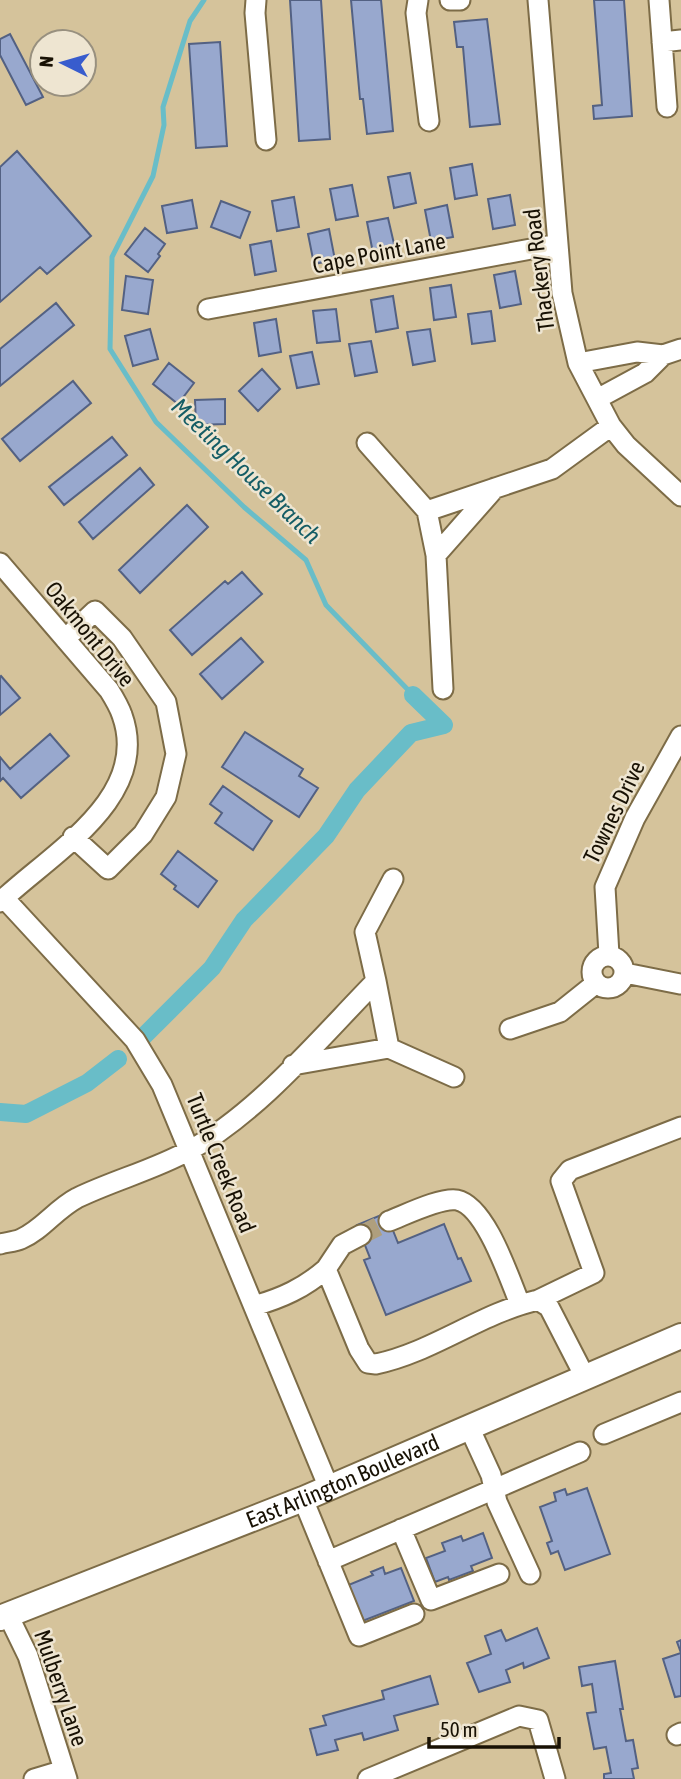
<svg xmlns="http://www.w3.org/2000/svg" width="681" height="1779" font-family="'Asap Condensed',sans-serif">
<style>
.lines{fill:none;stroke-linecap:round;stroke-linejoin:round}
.stream{stroke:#69bdc8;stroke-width:5}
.canal{stroke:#69bdc8;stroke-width:18}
.building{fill:#98a8ce;stroke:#536183;stroke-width:2}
.minor-tunnel{stroke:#af9f7d;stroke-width:19;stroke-dasharray:19 10;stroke-linecap:butt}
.minor-casing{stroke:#7d6c47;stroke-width:23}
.major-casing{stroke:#7d6c47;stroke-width:28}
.minor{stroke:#fff;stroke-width:19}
.major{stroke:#fff;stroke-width:24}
.labels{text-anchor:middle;stroke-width:5;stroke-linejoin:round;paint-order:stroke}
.street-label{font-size:23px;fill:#181104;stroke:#eee5d1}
.water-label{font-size:24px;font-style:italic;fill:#155d65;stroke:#eee5d1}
</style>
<rect width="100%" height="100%" fill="#d5c39b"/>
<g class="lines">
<path class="stream" d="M204,0L190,21L163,107L164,125L153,176L112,257L110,349L156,422L244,507L306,560L326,605L413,695"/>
<path class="canal" d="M143,1037L212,968L244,920L326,836L357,790L411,733L444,725L413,695
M0,1112L26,1114L87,1083L118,1059"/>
</g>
<path class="building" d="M290,0H321L330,139L299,141Z
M351,0H381L393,131L367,134L363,99H360Z
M594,0H624L632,116L594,119L593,106L602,105Z
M487,19L500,124L470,127L463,47H457L454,22Z
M10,34L43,97L26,105L0,55V39Z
M220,42L227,146L196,148L189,44Z
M17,151L91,236L47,274L40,267L0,302V167Z
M472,164L477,195L455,199L450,168Z
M410,173L416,203L394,208L388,177Z
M352,185L358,216L336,220L330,189Z
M510,195L515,225L493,229L488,199Z
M294,197L299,227L277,231L272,201Z
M192,200L197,228L167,233L162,206Z
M221,201L250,212L240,238L211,227Z
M447,205L453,237L431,241L425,210Z
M388,218L395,248L373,253L367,222Z
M145,228L165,244L158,254L160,256L148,272L125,254Z
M329,229L335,260L314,264L308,234Z
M271,241L276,271L255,275L250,245Z
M515,271L521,304L500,308L494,275Z
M126,276L153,280L148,314L122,310Z
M451,285L456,317L434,320L430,288Z
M393,296L398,328L376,332L371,300Z
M56,303L74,325L0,386V349Z
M336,309L340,341L317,343L313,311Z
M491,311L495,341L472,344L468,314Z
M276,319L281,352L259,356L254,323Z
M150,329L158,359L133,366L125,336Z
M430,329L435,361L413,365L407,332Z
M371,341L377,372L355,376L349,344Z
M312,352L319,384L297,388L290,356Z
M169,363L194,383L178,404L153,384Z
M262,369L280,389L258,411L239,391Z
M73,381L91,403L20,461L2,439Z
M225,399V424L196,425L195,400Z
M112,437L127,455L64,505L49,487Z
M140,468L154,485L93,539L79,522Z
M187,505L208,527L140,593L119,570Z
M242,572L262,594L192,655L170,630L225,581L228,584Z
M241,638L263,662L222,699L200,674Z
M1,676L20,698L0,715V677Z
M245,732L303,769L299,776L318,788L299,817L222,767Z
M50,734L69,756L21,798L3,778L0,781V757L10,769Z
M223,786L272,821L253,850L215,823L222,813L210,804Z
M178,851L217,881L198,907L174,889L176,886L161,874Z
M386,1213L398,1243L444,1224L458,1259L461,1258L471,1281L386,1315L364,1260L370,1258L357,1225Z
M587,1488L610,1554L565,1570L558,1551L551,1554L547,1543L552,1541L540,1507L556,1501L554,1493L565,1489L567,1495Z
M483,1533L492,1558L471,1566L473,1571L449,1580L448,1577L435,1582L426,1558L445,1551L442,1543L461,1536L463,1541Z
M383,1567L385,1574L401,1568L414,1601L360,1622L346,1586L373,1575L371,1572Z
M537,1628L549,1658L524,1668L523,1663L506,1670L510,1682L479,1692L467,1663L491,1654L485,1636L501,1630L506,1641Z
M681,1640V1696L675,1697L663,1659L681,1653L677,1642Z
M615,1661L623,1709H620L626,1741L633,1740L638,1768L632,1769L634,1779H604V1774L611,1773L606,1747L594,1749L587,1713L596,1712L592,1684L582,1686L579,1667Z
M430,1676L438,1704L394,1716L398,1730L364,1740L362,1733L335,1740L338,1750L317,1755L310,1729L326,1725L323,1716L384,1699L382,1691Z"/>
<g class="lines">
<path class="minor-tunnel" d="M361,1235L389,1221"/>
<defs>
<path id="minor" d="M256,0L255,13L266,140
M418,0L416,13L429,121
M450,0H460
M538,0L562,293L578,363L611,426L626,445L681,496
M659,0L667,107
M662,42L681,40
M208,309L558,244
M578,363L637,352L663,355L681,349
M597,399L645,373L663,355
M367,443L427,511
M495,488L436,555L427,511L552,469L611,426
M436,555L443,689
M0,563L109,690C114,698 119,706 122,715C152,798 50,854 0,902
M65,639L95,611L122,638L166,702L176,754L166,797L143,834L108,869L73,837
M4,898L135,1040L162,1085L329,1488
M609,955L605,887L635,818L681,736
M592 972a16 16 0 1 1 32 0a16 16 0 1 1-32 0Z
M625,973L680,984
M376,981L365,932L393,879
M510,1029L560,1012L595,984
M389,1048L454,1077
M389,1221C405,1215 441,1197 457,1200C486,1206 509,1278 520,1304
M0,1244C7,1242 14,1242 21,1239C42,1230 56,1209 77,1198C114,1180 154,1170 190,1150C258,1113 321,1037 376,981L389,1048L293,1065
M326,1269L342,1245L361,1235
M538,1300L594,1273L561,1181L570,1170L681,1127
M254,1306C282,1298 304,1288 326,1269L359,1349L368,1363L376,1364C433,1352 481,1313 538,1300L549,1307L585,1377
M469,1427L491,1475L497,1502L530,1574
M604,1434L681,1402
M303,1499L359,1636L414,1614
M401,1529L431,1600L499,1574
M328,1561L580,1452
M8,1615L28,1656L67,1779
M677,1735L681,1733
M34,1779L64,1770
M368,1779L519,1716L538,1720L555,1779"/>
<g id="major">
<path id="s1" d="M0,1618L303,1499L681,1336"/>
</g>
</defs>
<use href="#minor" class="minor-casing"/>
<use href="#major" class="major-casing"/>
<use href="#minor" class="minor"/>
<use href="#major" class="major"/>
</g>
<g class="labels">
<g class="street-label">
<text transform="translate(379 253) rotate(-11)" y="8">Cape Point Lane</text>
<text transform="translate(539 270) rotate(-97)" y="8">Thackery Road</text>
<text transform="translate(90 634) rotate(51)" y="8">Oakmont Drive</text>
<text transform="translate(614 812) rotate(-64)" y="8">Townes Drive</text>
<text transform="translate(221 1163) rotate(68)" y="8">Turtle Creek Road</text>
<text dy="8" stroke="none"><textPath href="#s1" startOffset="369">East Arlington Boulevard</textPath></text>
<text transform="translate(61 1688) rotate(71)" y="8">Mulberry Lane</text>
</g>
<g class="water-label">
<text transform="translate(246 471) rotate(44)" y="8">Meeting House Branch</text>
</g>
</g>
<g transform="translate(63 63) rotate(275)"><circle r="33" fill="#eee5d1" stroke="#98907f" stroke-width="2"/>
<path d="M0-5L12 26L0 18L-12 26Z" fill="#385ccd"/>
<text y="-10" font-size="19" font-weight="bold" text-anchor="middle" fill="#181104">N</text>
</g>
<path d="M429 1737v10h130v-10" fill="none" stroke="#181104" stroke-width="3.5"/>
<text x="440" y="1737" font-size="21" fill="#181104" stroke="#eee5d1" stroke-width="5" paint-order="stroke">50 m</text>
</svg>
